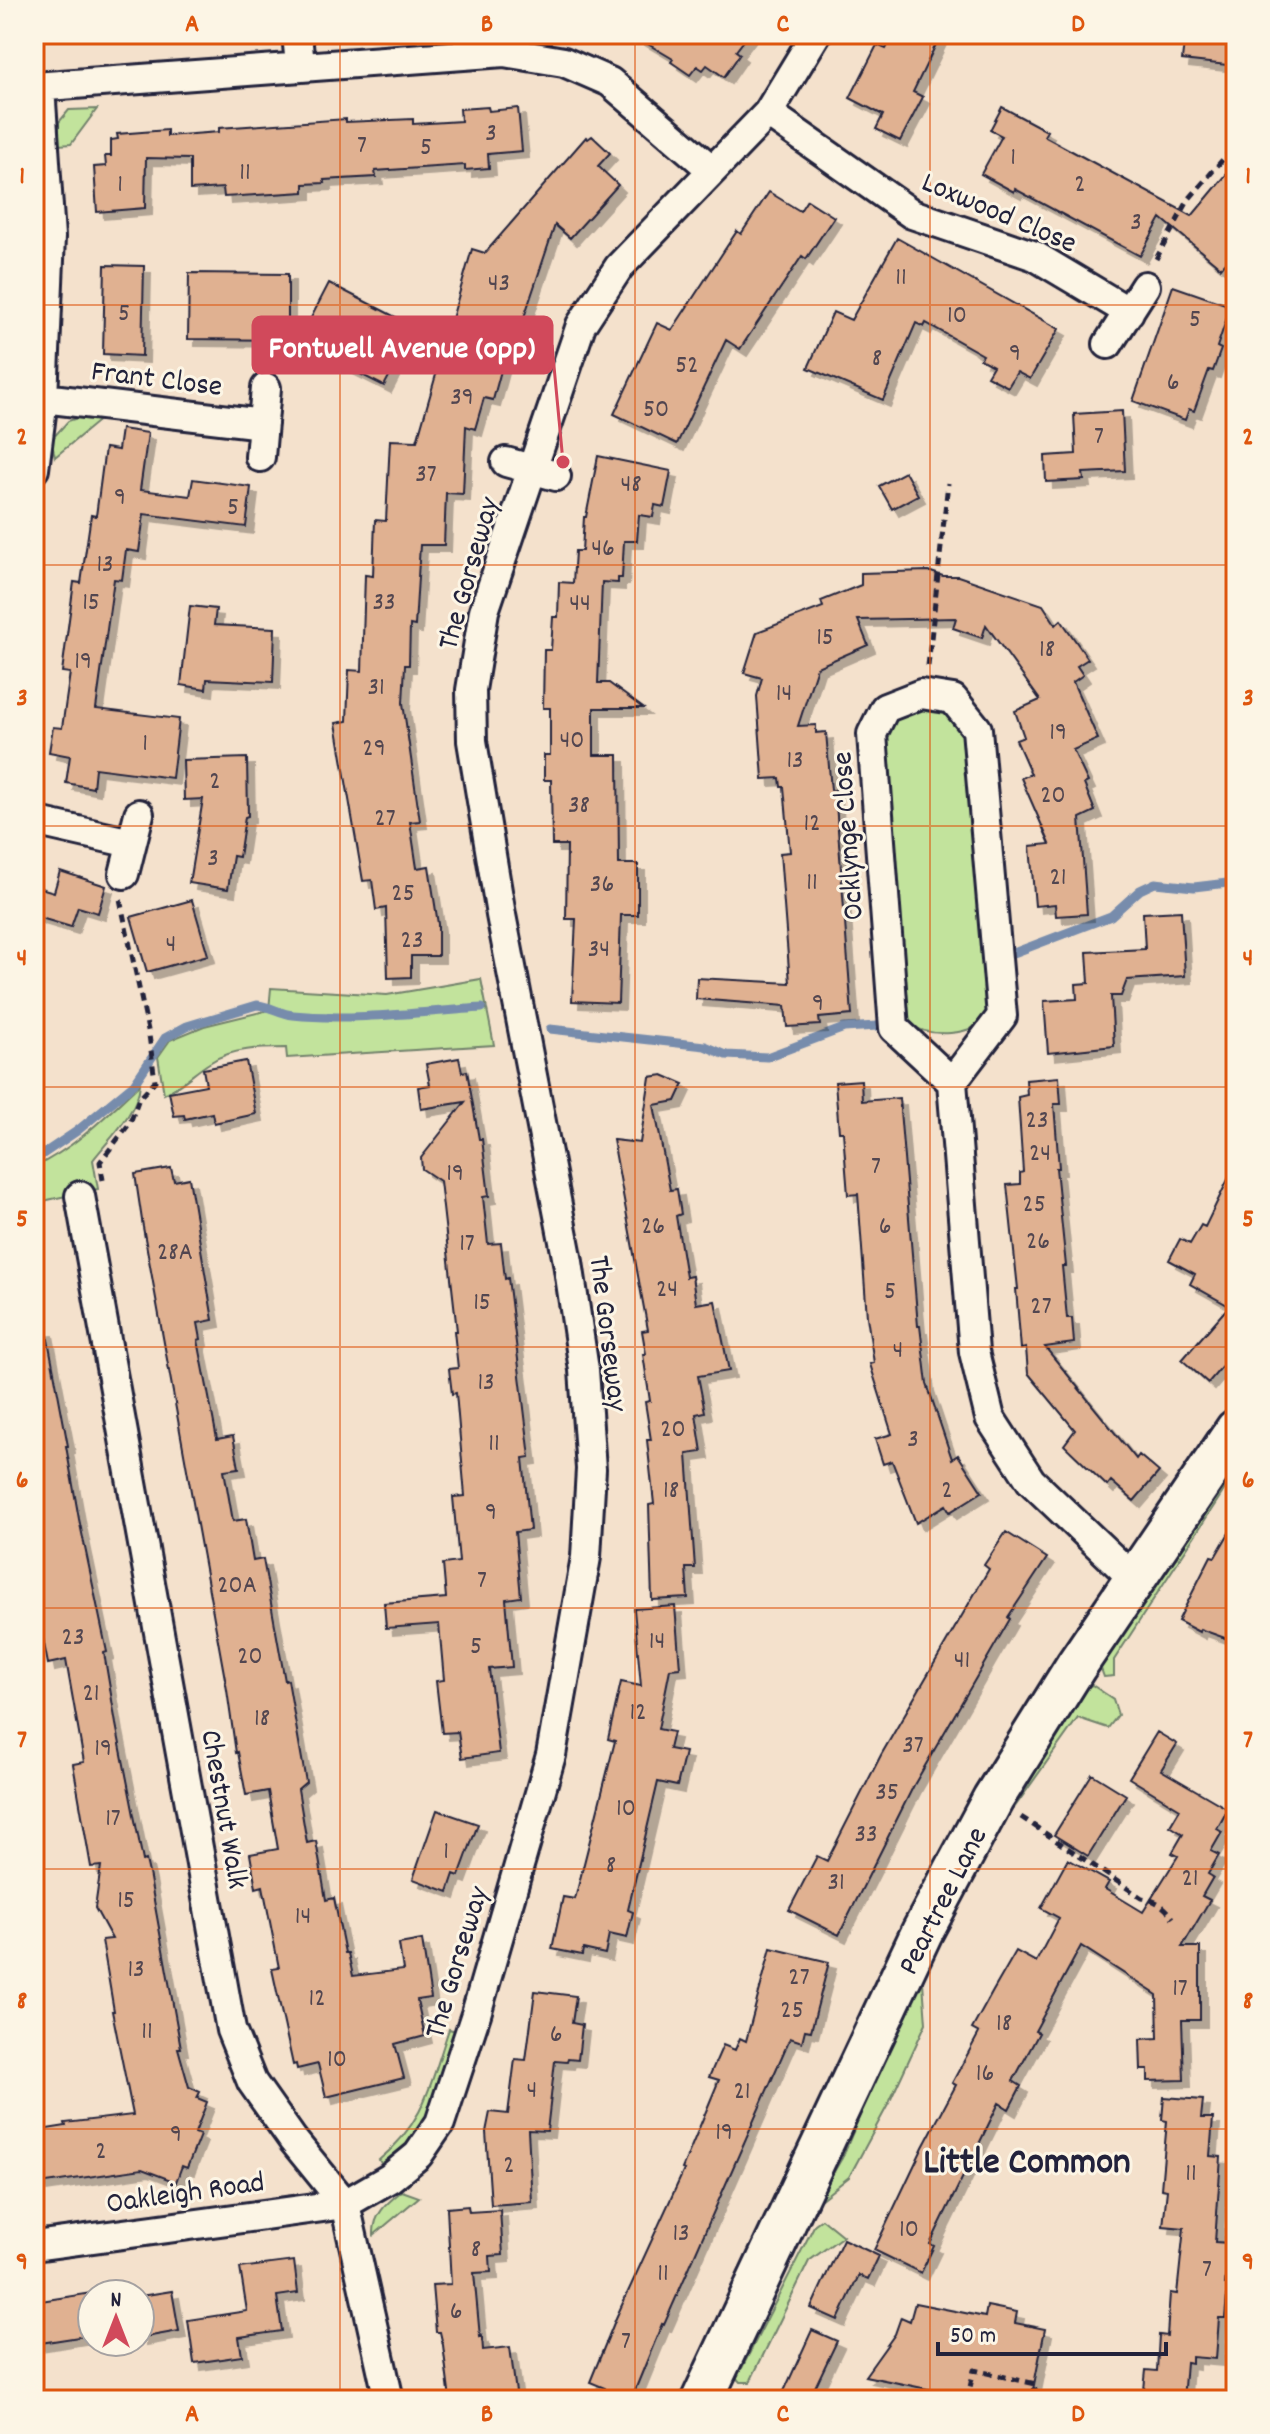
<svg xmlns="http://www.w3.org/2000/svg" width="1270" height="2434" font-family="Dekko,sans-serif">
<style>
.green{fill:#c2e39c;stroke:#72826c;stroke-width:2}
.lines{fill:none;stroke-linecap:round;stroke-linejoin:round}
.stream{stroke:#778cac;stroke-width:9}
.building{fill:#e0b191;stroke:#22223b;stroke-width:2;filter:url(#shadow)}
.street-casing{stroke:#22223b;stroke-width:34}
.secondary-casing{stroke:#22223b;stroke-width:46}
.path{stroke:#22223b;stroke-width:5;stroke-dasharray:8 6;stroke-linecap:butt}
.street{stroke:#fcf5e5;stroke-width:28}
.secondary{stroke:#fcf5e5;stroke-width:40}
.grid{fill:none;stroke:#de560e;stroke-width:2;stroke-opacity:0.55}
.labels{text-anchor:middle;stroke-width:6;stroke-linejoin:round;paint-order:stroke}
.number-label{font-size:26px;fill:#524650}
.street-label{font-size:30px;fill:#22223b;stroke:#fcf5e5}
.district-label{font-size:38px;font-weight:bold;fill:#22223b;stroke:#fcf5e5}
.leader{fill:none;stroke:#d1495b;stroke-width:3}
.callout-dot{fill:#d1495b;stroke:#fcf5e5;stroke-width:3}
.callout{fill:#d1495b;stroke:#d1495b;stroke-width:3}
.callout-label{font-size:32px;text-anchor:middle;font-weight:bold;fill:#fff}
.neatline{fill:none;stroke:#de560e;stroke-width:3}
.grid-label{font-size:26px;text-anchor:middle;font-weight:bold;fill:#de560e}
</style>
<defs>
<filter id="shadow"><feDropShadow dx="7" dy="7" stdDeviation="0" flood-color="#0004"/></filter>
</defs>
<rect width="100%" height="100%" fill="#f4e1cc"/>
<filter id="ink" filterUnits="userSpaceOnUse"><feTurbulence type="fractalNoise" baseFrequency=".0125" numOctaves="2"/><feDisplacementMap in="SourceGraphic" scale="16" xChannelSelector="R" yChannelSelector="G"/><feConvolveMatrix kernelMatrix="1 2 1 2 8 2 1 2 1" color-interpolation-filters="sRGB"/></filter>
<g filter="url(#ink)">
<path class="green" d="M97,109L71,144L59,145V122L69,110Z
M93,413L102,418L55,457L51,440L68,421Z
M922,705L947,708L966,730L992,1014C972,1037 930,1039 905,1022L883,735L894,714Z
M481,979L494,1045L287,1058L286,1048C261,1048 232,1048 211,1062C194,1072 182,1086 164,1094L158,1057L170,1040L204,1026L269,1010L271,988L387,995Z
M140,1084C138,1112 109,1139 93,1160L98,1189L34,1203V1167C75,1148 107,1115 140,1084Z
M1236,1453V1472L1114,1660V1676L1104,1677L1100,1666Z
M1092,1685L1113,1699L1118,1715L1108,1728L1078,1718L1014,1808L1004,1801L1074,1692Z
M922,1968L926,2023L890,2101L849,2177L815,2204L842,2158Z
M449,2029L456,2031L426,2118L407,2146L382,2165L379,2160C426,2121 430,2084 449,2029Z
M402,2191L419,2197L374,2235C373,2214 387,2203 402,2191Z
M822,2219L843,2236L809,2261L750,2382H740L732,2373L734,2368H742L815,2224Z"/>
<g class="lines">
<path class="stream" d="M1011,954L1111,916L1140,890L1155,883L1194,887L1236,882
M550,1029L705,1046L726,1055L767,1057L844,1028L877,1026
M34,1160L77,1131L134,1084L165,1038L187,1026L257,1005C271,1006 280,1014 293,1015C352,1021 422,1012 482,1008"/>
</g>
<path class="building" d="M631,34H749L736,51L740,54L724,77L707,65L703,70L697,66L690,75L671,62L673,59Z
M894,34H941L913,92L923,97L900,141L876,129L883,115L850,98L877,45L886,49Z
M1185,34H1236V66L1182,60Z
M488,107L489,111L518,108L522,151L488,154L489,168L465,170V165L375,171L376,177L324,180L325,183L304,184V192L224,197L223,188L190,190V159L146,158L145,208L97,212L94,167L106,166L105,156H111V140L118,139L117,134L167,130V136L219,132V128L346,119V122L413,119V124L461,121L460,109Z
M1002,107L1047,131L1044,136L1192,216L1236,163V250L1221,268L1161,218L1140,256L1015,189L1014,192L981,174L1002,136L990,130Z
M592,136L610,153L598,166L618,185L570,238L555,225L508,365L503,363L493,400L484,398L475,429L466,426L463,494L446,493L444,545H420L415,626L410,625L409,665H405L403,703L420,821L410,822L417,868L429,866L438,924V956H411V977L388,978L386,908L376,910L372,880L363,881L336,723L347,721L349,670L362,671L365,575L373,576L375,520L386,521L390,440L417,441L472,249L485,253L586,137L588,139Z
M769,192L800,211L807,200L834,217L806,259L802,256L740,349L726,340L677,444L614,414L657,323L672,330L737,231L741,234Z
M897,238L1059,329L1030,379L1017,372L1008,387L987,376L993,366L980,359L983,355L926,323L924,327L916,323L883,400L808,368L833,312L851,320Z
M105,265L144,266L142,356L103,354Z
M189,273L288,274V340L188,339Z
M329,283L415,327L384,386L298,343Z
M1173,286L1231,306L1217,347L1221,349L1213,371L1209,370L1194,411L1189,409L1185,420L1133,401Z
M1122,411L1125,471L1083,473L1084,480L1046,482L1045,456L1076,454L1074,414Z
M121,429L148,433L140,490L190,496L193,479L251,487L246,527L144,514L139,552L126,550L122,580L114,579L96,709L179,719L172,778L95,768L93,788L66,783L70,756L49,752L53,727L62,728L70,673L62,672L74,582L81,583L91,515L96,516L105,448L118,450Z
M598,456L671,471L664,507L655,505L653,517L639,515L637,541H624L622,578H618V583L602,582L598,683H609L643,708H594V755H618L619,864H638V915H621L618,1003L572,1001L576,919H566L567,845H552L551,780H544V755H550V708H543L544,650H551L553,617H558L559,582L573,583L575,551H582L584,517H586Z
M905,472L918,495L892,509L879,486Z
M928,571L943,576H958L1043,605L1056,625L1061,620L1088,659L1077,666L1083,675L1073,682L1098,739L1073,750L1088,782L1084,784L1095,811L1080,818L1087,914L1056,916L1055,904L1035,906L1030,846L1050,844L1021,778L1031,774L1016,740L1024,737L1015,711L1040,700L986,625L982,638L953,628L956,618L858,620L868,645L817,667L798,726L816,725V733L826,732L831,790H835L852,1015L819,1018L820,1025L787,1027L785,1006L696,999L697,978L790,983L780,853L790,852L784,787H781L780,778L763,779L757,696L762,678L744,673L757,632L823,607L821,601L861,585V573Z
M190,606L216,609L214,625L275,628L273,682L207,679L206,689L181,685Z
M247,758L248,816L245,817L239,857L233,856L228,889L189,883L203,799L184,800L183,760Z
M60,871L106,886L98,913L78,907L71,927L34,916V886L54,892Z
M192,900L208,955L147,972L131,917Z
M1181,911L1185,976L1127,980L1121,996H1111L1114,1046L1048,1053L1044,1001L1077,999L1076,984L1089,983L1087,952L1145,949L1143,913Z
M459,1058L462,1072L467,1071L479,1139H482L489,1196L483,1197L488,1244L501,1243L505,1279L508,1278L530,1457L523,1458L530,1530L515,1532L521,1597L506,1599L512,1667L489,1669L499,1753L462,1758L458,1732L442,1733L436,1681L444,1680L439,1624L386,1628L384,1603L446,1598L443,1564L459,1562L453,1497L465,1496L456,1393L452,1394L449,1369L458,1368L454,1331H457L440,1181L422,1169L421,1158L465,1102L421,1109L418,1087L430,1085L426,1064Z
M246,1061L256,1114L214,1123L212,1113L185,1119L184,1115L174,1116L169,1092L206,1085L203,1069Z
M663,1075L684,1084L676,1101L654,1105L670,1190L677,1189L681,1214L676,1216L686,1277L692,1276L696,1304L715,1301L729,1371L698,1376L705,1412L696,1414L702,1452L687,1454L695,1568H686L688,1598L652,1600L649,1505L654,1504L647,1440H651L645,1402L650,1401L643,1354H646L642,1331L648,1330L613,1140L640,1143L650,1077Z
M1059,1077L1061,1104H1054L1059,1168H1056L1066,1266H1062L1067,1318H1072L1074,1343L1045,1347L1136,1459L1139,1455L1159,1472L1134,1501L1111,1481L1107,1486L1064,1445L1075,1430L1028,1373L1026,1348L1021,1349L1016,1289H1018L1007,1185L1020,1184V1173L1023,1172L1018,1097L1027,1095L1026,1080Z
M861,1080L862,1101L899,1098L918,1326H920L927,1384L952,1459L958,1455L982,1492L950,1512L946,1505L916,1523L892,1461L883,1464L875,1439L892,1434L870,1364L874,1363L867,1317L858,1194L848,1195L843,1132H839L835,1082Z
M1236,1163V1350L1208,1383L1182,1360L1229,1306L1190,1284L1195,1274L1169,1260L1180,1239L1190,1244L1201,1225L1205,1227Z
M171,1168L174,1181L189,1178L213,1320L198,1323L201,1339L198,1340L217,1439L233,1436L239,1468L224,1470L233,1521L246,1519L253,1561L263,1559L285,1681L288,1680L306,1782L298,1789L307,1843L316,1841L326,1900L334,1898L345,1953H348L353,1976L403,1970L399,1944L422,1940L431,1998L417,2000L425,2036L395,2044L404,2078L326,2097L318,2064L297,2069L296,2064L293,2065L272,1969L279,1968L263,1886L256,1888L250,1854L278,1849L268,1791L246,1795L238,1752L236,1753L227,1690L143,1227L135,1174Z
M46,1329L68,1446H66L79,1519L107,1652L104,1653L116,1724L143,1861L146,1860L149,1873L181,2048H178L189,2087L200,2092L197,2098L207,2102L195,2133L200,2135L187,2168L182,2166L176,2182L142,2169L40,2184L39,2180L34,2181V2131L66,2126L65,2123L133,2115L112,2011H114L102,1940L112,1939L95,1908L101,1866L91,1867L73,1764L84,1762L66,1660L48,1664L34,1593V1557L41,1556L34,1519V1330Z
M1236,1521V1642L1200,1629L1199,1632L1178,1621L1211,1556L1215,1557Z
M1006,1532L1047,1558L1008,1617L1010,1619L914,1785L839,1935L789,1910L817,1856L827,1861L881,1755L989,1569L984,1565Z
M675,1606L680,1668L670,1669L658,1729L673,1732L669,1749L685,1752L677,1786L658,1782L628,1910L633,1912L627,1938L609,1934L605,1954L583,1949L582,1955L552,1949L563,1897L575,1899L615,1741L608,1739L621,1682L641,1686L634,1609Z
M1157,1732L1177,1744L1161,1770L1228,1809L1217,1829L1222,1832L1211,1851L1219,1855L1208,1874L1213,1877L1202,1896L1210,1900L1182,1947H1200V2020H1182L1184,2080L1148,2081V2070H1141L1140,2039L1158,2038L1157,1995L1081,1946L1035,2031L1039,2033L1013,2081L1021,2086L1009,2109L999,2103L930,2244L934,2246L921,2273L874,2250L923,2147L956,2085L952,2083L979,2033L972,2029L993,1991L1016,1951L1036,1962L1059,1918L1041,1908L1068,1859L1109,1882L1105,1889L1143,1912L1178,1856L1172,1853L1183,1834L1170,1826L1180,1809L1129,1778Z
M1092,1774L1126,1795L1088,1856L1054,1835Z
M437,1810L478,1824L459,1876L454,1874L448,1892L413,1879Z
M771,1948L829,1962L811,2031L805,2030L802,2042L790,2038L664,2325L662,2324L631,2400H602L605,2388L590,2382L616,2318L684,2170L682,2169L719,2080L709,2077L723,2045L735,2050L740,2038L746,2041Z
M535,1991L576,1996L572,2023L582,2025L578,2060L568,2059L567,2062L555,2061L547,2131L528,2130L532,2202L491,2205L486,2132L490,2112L508,2114L515,2059L526,2060Z
M1164,2097L1203,2100L1201,2118H1213L1210,2156L1221,2157L1215,2242L1229,2243L1225,2284H1228L1225,2318H1219L1216,2359L1192,2357V2363L1186,2362L1183,2400H1143L1146,2370L1157,2371L1159,2335L1167,2336L1170,2293L1177,2294L1184,2228L1163,2226L1167,2190L1161,2189L1167,2121L1162,2120Z
M468,2206L469,2212L500,2210L503,2255L490,2256L491,2272L474,2273L480,2337L482,2336L483,2350L510,2347L517,2400H450L443,2345L440,2332H436L432,2285L451,2284L447,2208Z
M843,2239L879,2256L868,2279L859,2275L838,2320L811,2308Z
M294,2261L298,2293L277,2296L282,2331L239,2337L242,2356L194,2363L188,2320L247,2311L240,2268Z
M172,2291L179,2331L140,2338V2296Z
M92,2293V2335L34,2344V2302Z
M915,2303L985,2317L987,2306L1017,2312L1015,2323L1045,2329L1031,2400H980L865,2376L895,2334L901,2317L910,2321Z
M812,2330L837,2341L809,2400H780Z"/>
<g class="lines">
<defs>
<path id="street" d="M297,34L300,66
M34,87L504,52L564,62L610,82L712,170
M768,113L912,214L1035,256L1129,312
M1108,344L1145,286
M43,398L263,424
M260,457L266,388
M506,462L556,476
M34,469L43,398L50,237L40,87
M34,821L131,843
M124,874L139,814
M952,1082L894,1028L872,734L885,708L921,694L953,699L977,729L1002,1016L952,1082L974,1352L990,1418L1031,1481L1136,1581
M80,1196L231,2030L252,2082L293,2140L345,2204L389,2400
M34,2246L345,2204L390,2178L418,2155L440,2123L476,2014L551,1755L586,1557L591,1469L584,1370L568,1262L501,915L472,741L471,690L484,611L581,325L619,267L768,113L816,34"/>
<path id="secondary" d="M702,2400L922,1932L993,1799L1076,1666L1236,1430"/>
</defs>
<use href="#street" class="street-casing"/>
<use href="#secondary" class="secondary-casing"/>
<path class="path" d="M1156,259L1189,199L1236,144
M928,666L948,483
M103,1180L100,1162L130,1123L139,1098L155,1081L149,1035L120,899
M1021,1817L1142,1898C1156,1900 1165,1906 1173,1918
M967,2400L974,2370L1036,2384L1033,2400"/>
<use href="#street" class="street"/>
<use href="#secondary" class="secondary"/>
</g>
</g>
<path class="grid" d="M340,34V2400M635,34V2400M930,34V2400M34,305H1236M34,565H1236M34,826H1236M34,1087H1236M34,1347H1236M34,1608H1236M34,1869H1236M34,2129H1236"/>
<g class="labels">
<g class="number-label">
<text x="491" y="140">3</text>
<text x="362" y="152">7</text>
<text x="426" y="154">5</text>
<text x="1013" y="164">1</text>
<text x="245" y="179">11</text>
<text x="120" y="191">1</text>
<text x="1080" y="191">2</text>
<text x="1136" y="229">3</text>
<text x="901" y="284">11</text>
<text x="499" y="290">43</text>
<text x="124" y="320">5</text>
<text x="957" y="322">10</text>
<text x="1195" y="326">5</text>
<text x="1015" y="360">9</text>
<text x="877" y="365">8</text>
<text x="687" y="372">52</text>
<text x="1173" y="389">6</text>
<text x="462" y="404">39</text>
<text x="656" y="416">50</text>
<text x="1099" y="443">7</text>
<text x="426" y="481">37</text>
<text x="631" y="491">48</text>
<text x="120" y="504">9</text>
<text x="233" y="514">5</text>
<text x="603" y="555">46</text>
<text x="105" y="571">13</text>
<text x="91" y="609">15</text>
<text x="384" y="609">33</text>
<text x="580" y="610">44</text>
<text x="825" y="644">15</text>
<text x="1047" y="656">18</text>
<text x="83" y="668">19</text>
<text x="376" y="694">31</text>
<text x="784" y="700">14</text>
<text x="1058" y="739">19</text>
<text x="572" y="747">40</text>
<text x="145" y="750">1</text>
<text x="374" y="755">29</text>
<text x="795" y="767">13</text>
<text x="215" y="788">2</text>
<text x="1053" y="802">20</text>
<text x="579" y="812">38</text>
<text x="385" y="825">27</text>
<text x="812" y="830">12</text>
<text x="213" y="865">3</text>
<text x="1058" y="884">21</text>
<text x="812" y="889">11</text>
<text x="602" y="891">36</text>
<text x="403" y="900">25</text>
<text x="412" y="947">23</text>
<text x="171" y="951">4</text>
<text x="599" y="956">34</text>
<text x="818" y="1010">9</text>
<text x="1037" y="1127">23</text>
<text x="1040" y="1160">24</text>
<text x="876" y="1173">7</text>
<text x="455" y="1180">19</text>
<text x="1034" y="1211">25</text>
<text x="653" y="1233">26</text>
<text x="885" y="1233">6</text>
<text x="1038" y="1248">26</text>
<text x="467" y="1250">17</text>
<text x="175" y="1259">28A</text>
<text x="667" y="1296">24</text>
<text x="890" y="1298">5</text>
<text x="482" y="1309">15</text>
<text x="1041" y="1313">27</text>
<text x="898" y="1357">4</text>
<text x="486" y="1389">13</text>
<text x="673" y="1436">20</text>
<text x="913" y="1446">3</text>
<text x="494" y="1450">11</text>
<text x="671" y="1497">18</text>
<text x="947" y="1497">2</text>
<text x="491" y="1519">9</text>
<text x="482" y="1587">7</text>
<text x="237" y="1592">20A</text>
<text x="73" y="1644">23</text>
<text x="657" y="1648">14</text>
<text x="476" y="1653">5</text>
<text x="250" y="1663">20</text>
<text x="962" y="1667">41</text>
<text x="91" y="1700">21</text>
<text x="638" y="1719">12</text>
<text x="262" y="1725">18</text>
<text x="913" y="1752">37</text>
<text x="103" y="1755">19</text>
<text x="887" y="1799">35</text>
<text x="626" y="1815">10</text>
<text x="113" y="1825">17</text>
<text x="866" y="1841">33</text>
<text x="446" y="1858">1</text>
<text x="611" y="1872">8</text>
<text x="1190" y="1885">21</text>
<text x="836" y="1889">31</text>
<text x="126" y="1907">15</text>
<text x="303" y="1923">14</text>
<text x="136" y="1976">13</text>
<text x="799" y="1984">27</text>
<text x="1180" y="1995">17</text>
<text x="317" y="2005">12</text>
<text x="792" y="2017">25</text>
<text x="1004" y="2030">18</text>
<text x="147" y="2038">11</text>
<text x="556" y="2041">6</text>
<text x="337" y="2066">10</text>
<text x="985" y="2080">16</text>
<text x="532" y="2097">4</text>
<text x="742" y="2098">21</text>
<text x="724" y="2139">19</text>
<text x="176" y="2141">9</text>
<text x="101" y="2158">2</text>
<text x="509" y="2172">2</text>
<text x="1191" y="2180">11</text>
<text x="909" y="2236">10</text>
<text x="681" y="2240">13</text>
<text x="476" y="2256">8</text>
<text x="1207" y="2276">7</text>
<text x="663" y="2280">11</text>
<text x="456" y="2318">6</text>
<text x="626" y="2348">7</text>
</g>
<g class="street-label">
<text transform="translate(1000 211) rotate(23)" y="10">Loxwood Close</text>
<text transform="translate(157 377) rotate(7)" y="10">Frant Close</text>
<text transform="translate(467 573) rotate(-74)" y="10">The Gorseway</text>
<text transform="translate(846 836) rotate(-94)" y="10">Ocklynge Close</text>
<text transform="translate(610 1333) rotate(83)" y="10">The Gorseway</text>
<text transform="translate(226 1809) rotate(80)" y="10">Chestnut Walk</text>
<text transform="translate(941 1900) rotate(-63)" y="10">Peartree Lane</text>
<text transform="translate(455 1962) rotate(-73)" y="10">The Gorseway</text>
<text transform="translate(185 2191) rotate(-8)" y="10">Oakleigh Road</text>
</g>
<g class="district-label">
<text x="1027" y="2172">Little Common</text>
</g>
</g>
<path class="leader" d="M563 462L552 345"/>
<circle class="callout-dot" cx="563" cy="462" r="8"/>
<rect class="callout" x="253" y="317" width="299" height="56" rx="8"/>
<g class="callout-label">
<text x="402" y="357">Fontwell Avenue (opp)</text>
</g>
<rect width="1270" height="2434" fill="none" stroke="#fcf5e5" stroke-width="88"/>
<g transform="translate(116 2318)"><circle r="38" fill="#fcf5e5" stroke="#a5a1a1" stroke-width="2"/>
<path d="M0-6L14 30L0 20L-14 30Z" fill="#d1495b"/>
<text y="-12" font-size="22" font-weight="bold" text-anchor="middle" fill="#22223b">N</text>
</g>
<path d="M938 2342v12h228v-12" fill="none" stroke="#22223b" stroke-width="4"/>
<text x="950" y="2342" font-size="24" fill="#22223b" stroke="#fcf5e5" stroke-width="6" paint-order="stroke">50 m</text>
<rect x="44" y="44" width="1182" height="2346" class="neatline"/>
<g class="grid-label">
<text x="192" y="31">A</text>
<text x="487" y="31">B</text>
<text x="783" y="31">C</text>
<text x="1078" y="31">D</text>
<text x="22" y="183">1</text>
<text x="1248" y="183">1</text>
<text x="22" y="444">2</text>
<text x="1248" y="444">2</text>
<text x="22" y="705">3</text>
<text x="1248" y="705">3</text>
<text x="22" y="965">4</text>
<text x="1248" y="965">4</text>
<text x="22" y="1226">5</text>
<text x="1248" y="1226">5</text>
<text x="22" y="1487">6</text>
<text x="1248" y="1487">6</text>
<text x="22" y="1747">7</text>
<text x="1248" y="1747">7</text>
<text x="22" y="2008">8</text>
<text x="1248" y="2008">8</text>
<text x="22" y="2269">9</text>
<text x="1248" y="2269">9</text>
<text x="192" y="2421">A</text>
<text x="487" y="2421">B</text>
<text x="783" y="2421">C</text>
<text x="1078" y="2421">D</text>
</g>
</svg>
